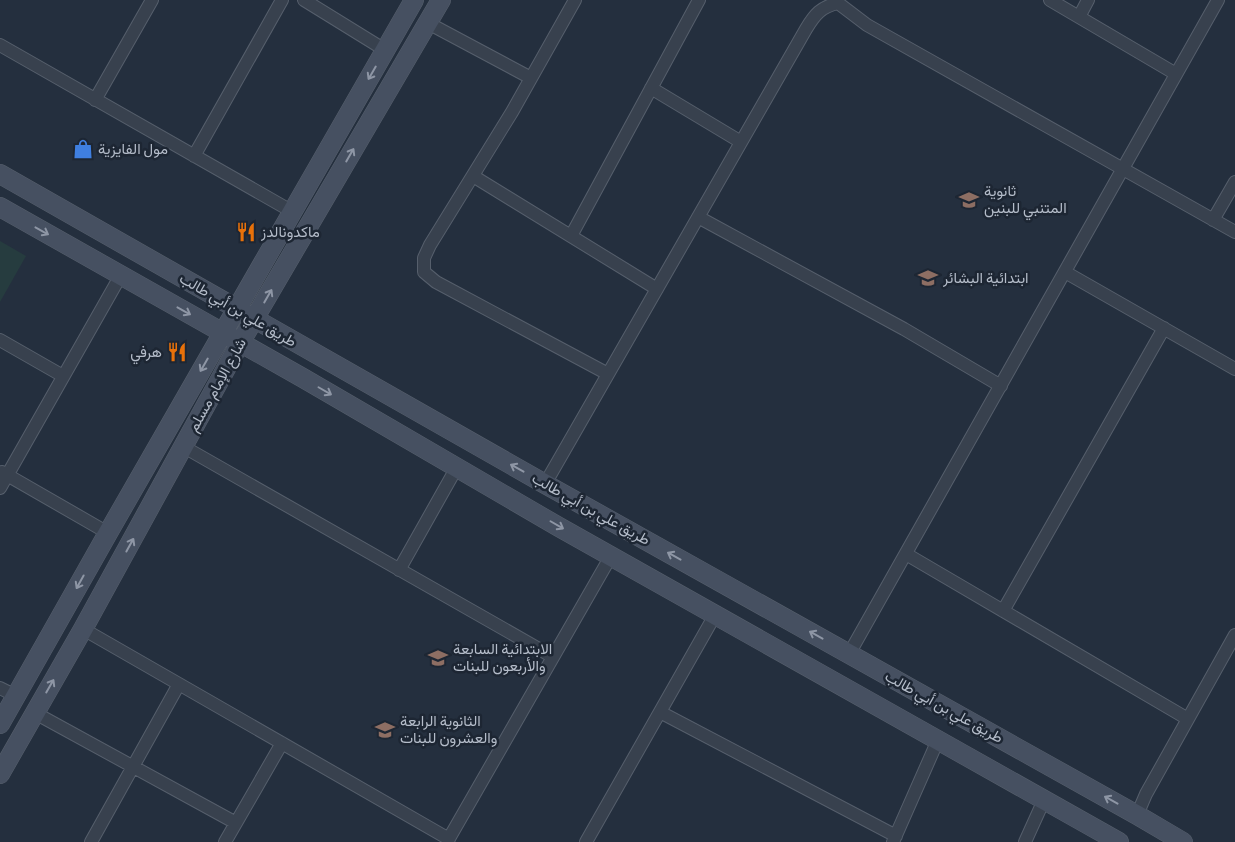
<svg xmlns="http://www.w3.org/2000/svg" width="1235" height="842" font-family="'Source Sans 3',Vazirmatn,sans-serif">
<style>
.green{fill:#263c3f}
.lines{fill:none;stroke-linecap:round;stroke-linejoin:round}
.street-casing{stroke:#565f6c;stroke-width:14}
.secondary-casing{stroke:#565f6c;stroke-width:20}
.street{stroke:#38414e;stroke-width:12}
.secondary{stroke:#465061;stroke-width:19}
.oneway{stroke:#8e96a5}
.labels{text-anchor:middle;stroke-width:5;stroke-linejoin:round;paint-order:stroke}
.poi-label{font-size:15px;fill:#b4bcc9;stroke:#1d2633;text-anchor:start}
.street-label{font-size:15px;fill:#b4bcc9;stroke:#1d2633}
</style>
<rect width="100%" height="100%" fill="#242f3e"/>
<path class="green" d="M0,241L26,256L0,302Z"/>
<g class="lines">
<defs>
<path id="street" d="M304,0L385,50
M575,0L512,112L430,245L424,258V272L436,282L608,374
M1050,0L1176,74
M1079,17L1088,0
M428,23L531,78
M0,45L293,212
M651,88L741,142
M95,100L152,0
M194,156L282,0
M473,176L657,289
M698,217L904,329L1001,386
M1213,220L1235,182
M571,236L699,0
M1065,272L1235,369
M0,340L63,376
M184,447L553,657
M2,472L108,533
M545,484L806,29C815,14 821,7 838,3L867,25L1235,232
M0,488L121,275
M906,554L1188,719
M399,570L457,467
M1003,611L1164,328
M83,629L449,839
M849,654L1218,0
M0,688L16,696
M660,712L896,836
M35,713L236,823
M1137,815L1146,794L1235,635
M91,842L179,684
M225,842L282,743
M447,842L611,556
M586,842L715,615
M893,842L938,740
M1025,842L1044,800"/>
<path id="secondary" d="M0,174L545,484L1137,815L1183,842
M0,207L303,378L559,527L1119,842
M0,724L108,533L414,0
M0,774L83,629L240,343L441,0"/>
</defs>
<use href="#street" class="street-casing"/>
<use href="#secondary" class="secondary-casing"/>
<use href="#street" class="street"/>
<use href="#secondary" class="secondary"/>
</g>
<defs><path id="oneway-shaft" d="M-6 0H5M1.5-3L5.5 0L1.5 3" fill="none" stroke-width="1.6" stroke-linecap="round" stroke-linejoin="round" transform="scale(1.25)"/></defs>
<g class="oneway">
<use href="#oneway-shaft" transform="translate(372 73) rotate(120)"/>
<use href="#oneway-shaft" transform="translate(350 155) rotate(-60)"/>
<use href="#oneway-shaft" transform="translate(42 231) rotate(29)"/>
<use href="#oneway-shaft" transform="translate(268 296) rotate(-60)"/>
<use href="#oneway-shaft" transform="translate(184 311) rotate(29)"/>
<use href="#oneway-shaft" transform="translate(204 365) rotate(120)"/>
<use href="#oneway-shaft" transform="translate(325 391) rotate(30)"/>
<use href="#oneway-shaft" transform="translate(517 468) rotate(-151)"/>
<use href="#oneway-shaft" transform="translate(557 525) rotate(30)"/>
<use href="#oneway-shaft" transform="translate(130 545) rotate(-61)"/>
<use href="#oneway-shaft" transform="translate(674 556) rotate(-151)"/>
<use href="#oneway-shaft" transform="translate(80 582) rotate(119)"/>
<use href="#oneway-shaft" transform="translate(816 635) rotate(-151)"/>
<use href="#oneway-shaft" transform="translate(50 686) rotate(-60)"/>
<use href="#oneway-shaft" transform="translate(1111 800) rotate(-151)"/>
</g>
<defs>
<symbol id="shop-bare" viewBox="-9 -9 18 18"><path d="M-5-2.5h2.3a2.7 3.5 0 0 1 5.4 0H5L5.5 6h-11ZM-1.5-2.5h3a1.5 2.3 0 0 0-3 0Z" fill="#3f7fe0" stroke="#1d2633" stroke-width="2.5" paint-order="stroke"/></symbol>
<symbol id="school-bare" viewBox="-9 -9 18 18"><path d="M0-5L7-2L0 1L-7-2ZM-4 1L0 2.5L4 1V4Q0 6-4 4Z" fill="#8d6e63" stroke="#1d2633" stroke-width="2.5" paint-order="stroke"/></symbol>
<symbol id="restaurant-bare" viewBox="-9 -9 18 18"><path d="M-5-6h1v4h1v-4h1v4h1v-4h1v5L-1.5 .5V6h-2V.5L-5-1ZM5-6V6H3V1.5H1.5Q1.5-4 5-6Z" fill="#e8710a" stroke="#1d2633" stroke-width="2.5" paint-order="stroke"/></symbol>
</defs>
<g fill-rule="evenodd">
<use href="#shop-bare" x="69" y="135" width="28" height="28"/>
<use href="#school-bare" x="955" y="186" width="28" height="28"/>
<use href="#restaurant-bare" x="232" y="218" width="28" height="28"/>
<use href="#school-bare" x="914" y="264" width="28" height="28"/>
<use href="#restaurant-bare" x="163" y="338" width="28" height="28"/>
<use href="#school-bare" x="424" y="644" width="28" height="28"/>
<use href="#school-bare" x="371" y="716" width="28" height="28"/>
</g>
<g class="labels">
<g class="poi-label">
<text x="98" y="154">مول الفايزية</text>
<text x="984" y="196">ثانوية<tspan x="984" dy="17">المتنبي للبنين</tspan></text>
<text x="261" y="237">ماكدونالدز</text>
<text x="943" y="283">ابتدائية البشائر</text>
<text x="162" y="357" text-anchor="end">هرفي</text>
<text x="453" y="654">الابتدائية السابعة<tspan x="453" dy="17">والأربعون للبنات</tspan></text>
<text x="400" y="726">الثانوية الرابعة<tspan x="400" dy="17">والعشرون للبنات</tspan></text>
</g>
<g class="street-label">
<text transform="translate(238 310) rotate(30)" y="5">طريق علي بن أبي طالب</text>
<text transform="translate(217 385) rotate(-61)" y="5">شارع الإمام مسلم</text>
<text transform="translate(591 509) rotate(29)" y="5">طريق علي بن أبي طالب</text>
<text transform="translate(944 707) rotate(29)" y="5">طريق علي بن أبي طالب</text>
</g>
</g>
</svg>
